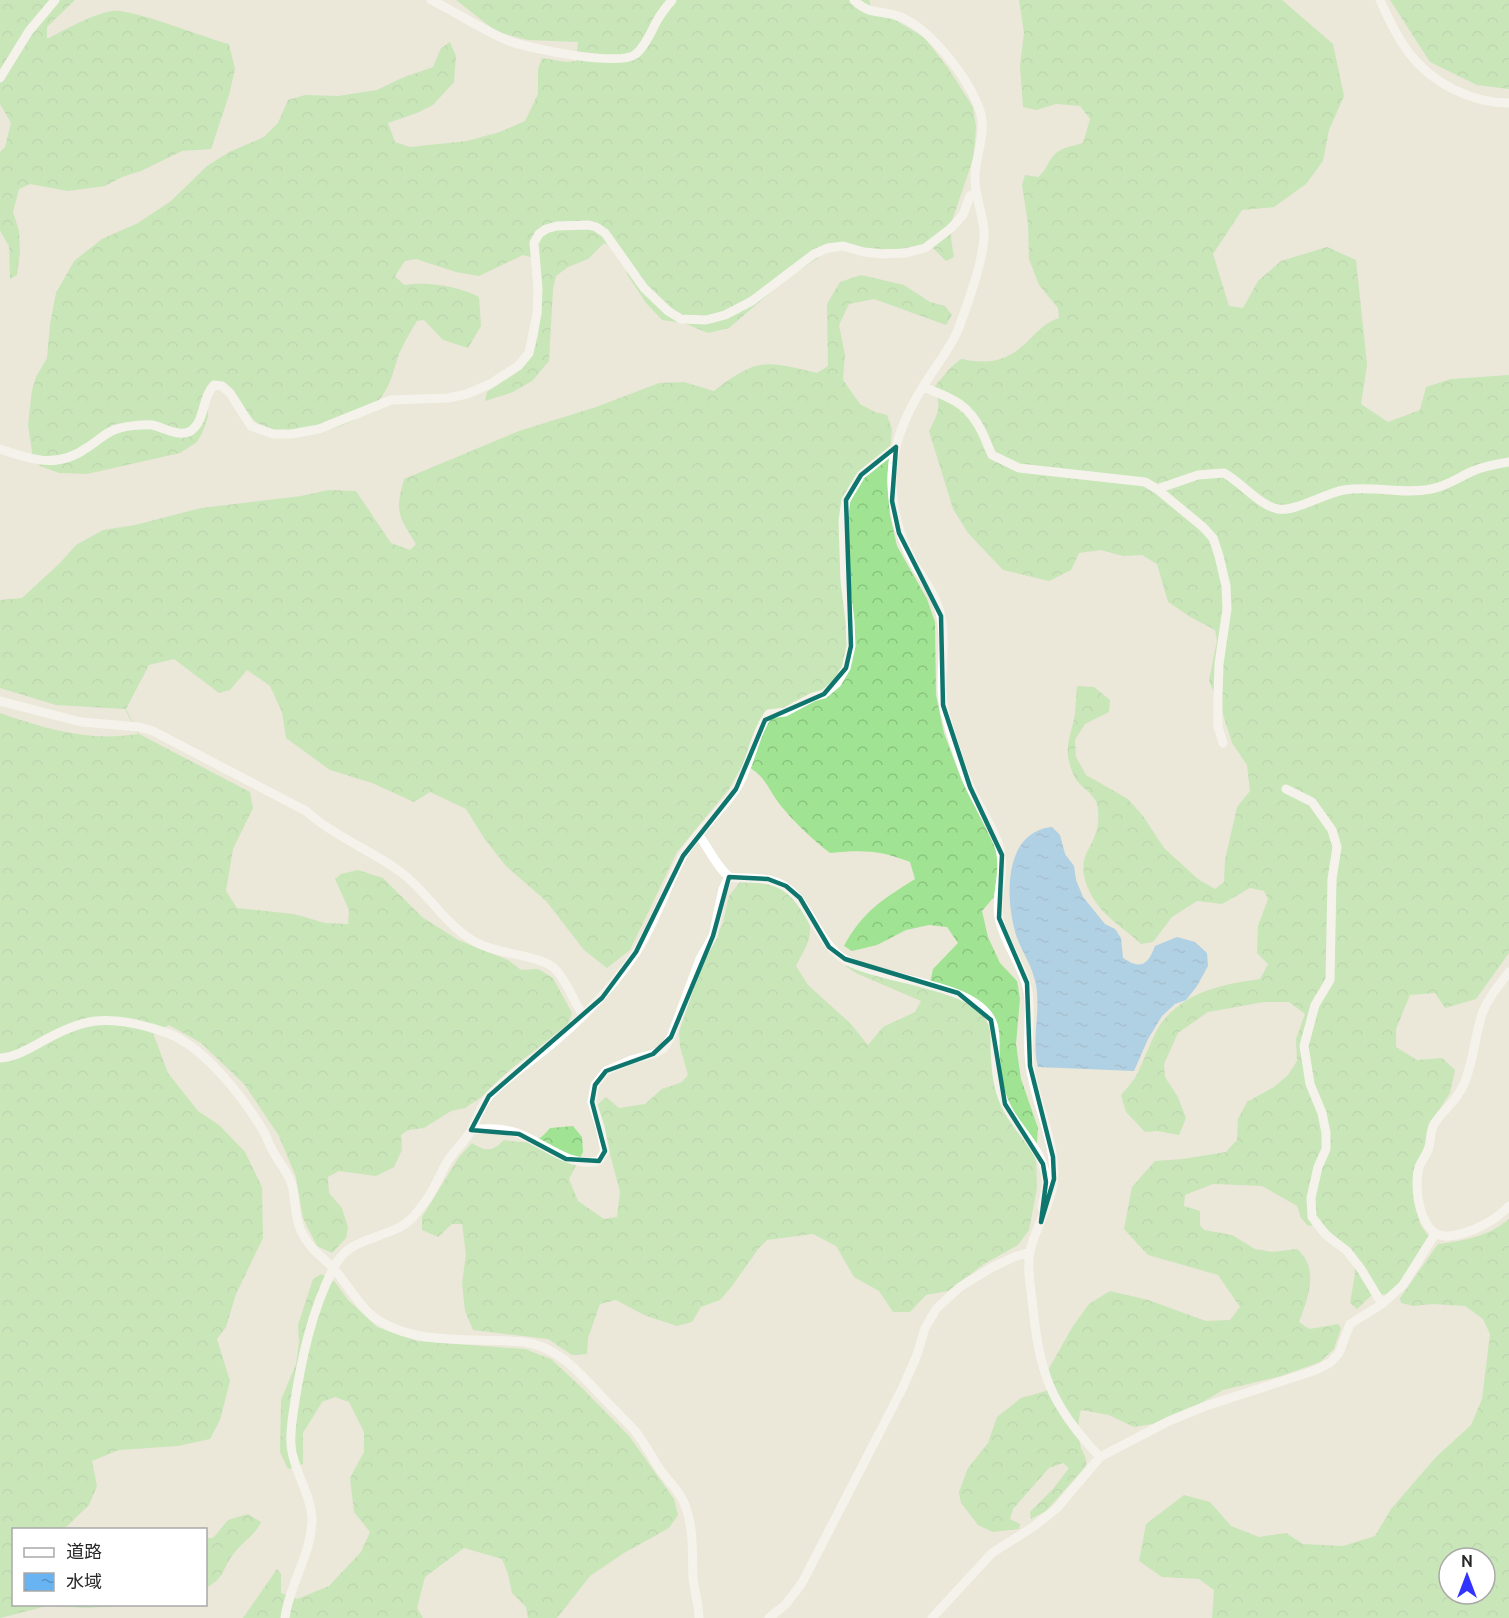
<svg xmlns="http://www.w3.org/2000/svg" width="1509" height="1618" font-family="Ubuntu,'Noto Sans JP',sans-serif">
<style>
.forest{fill:url(#forest-crowns);fill-rule:evenodd}
.water{fill:url(#water-ripples)}
.lines{fill:none;stroke-linecap:round;stroke-linejoin:round}
.street{stroke:#fff;stroke-width:9}
.marked{fill:none;stroke:#0f766e;stroke-width:4.5;stroke-linejoin:round}
</style>
<defs>
<pattern id="forest-crowns" width="20" height="18" patternUnits="userSpaceOnUse" patternTransform="scale(1.5)"><rect width="20" height="18" fill="#a0e493"/><path d="M2 6a3 3 0 1 1 6 0M12 15a3 3 0 1 1 6 0" fill="none" stroke="#8ac47f"/></pattern>
<pattern id="water-ripples" width="26" height="14" patternUnits="userSpaceOnUse" patternTransform="scale(1.5)"><rect width="26" height="14" fill="#68b3f2"/><path d="M2 4q2-2 4 0t4 0M15 11q2-2 4 0t4 0" fill="none" stroke="#5692c4"/></pattern>
</defs>
<rect width="100%" height="100%" fill="#ebe7d9"/>
<path class="forest" d="M0,0H75L47,27V39C65,30 92,14 112,11C132,8 204,38 229,44L235,69L229,95L211,149L182,151L141,171L122,177L105,186L68,191L30,184L19,189L13,212L19,231L20,252L17,275L10,279L9,246L0,231V152L5,147L11,123L0,104Z
M456,0H869L871,6L924,37L948,68L973,107L976,127L974,156L952,221L951,239L954,257L946,261L934,249L925,244L900,249L822,248L818,258L785,280L729,328L708,333L684,323L662,320L646,303L627,274L623,250L604,243L588,259L568,267L556,276L553,289L549,361L532,381L513,392L485,401L487,392C499,383 516,375 525,365C547,340 539,289 538,259L523,255L479,276L456,272L416,259L405,261L395,276L404,285C427,281 459,286 479,297L481,326L468,348L443,340L424,320L417,321C410,332 404,343 399,354C394,368 392,381 384,393C362,429 301,443 263,427C250,421 237,397 227,385L206,393L208,417L203,431L197,442L180,453L87,474L59,473L40,466L33,458L28,425L32,390L36,377L47,358L50,324L56,293L74,261L102,239L138,223L171,201L207,166L229,152L264,137L278,123L288,100L305,95L338,96L377,90L402,78L433,67L441,48L450,42L456,56L454,82L433,105L417,113L388,123L395,142L410,147L467,141L500,132L525,121L538,94V69L542,58L566,62L576,61L578,42L528,40L497,32Z
M1019,0H1282L1333,44L1344,96L1329,130L1323,161L1306,184L1274,207L1242,210L1213,254L1229,306L1243,308L1258,281L1281,261L1327,247L1356,260L1367,365L1361,404L1388,422L1420,410L1426,387L1451,379L1509,375V953L1476,999L1445,1008L1435,993L1410,995L1396,1029V1047L1417,1060L1442,1058L1455,1070L1450,1093L1435,1116L1413,1192L1420,1224L1429,1237L1392,1294L1372,1295L1357,1309L1350,1303L1355,1274L1353,1255L1322,1224L1308,1226L1301,1218L1297,1206L1262,1186L1213,1184L1185,1195L1184,1206L1200,1211V1225L1204,1230L1232,1235L1255,1249L1272,1252L1297,1249C1320,1269 1308,1297 1299,1322L1309,1329L1338,1324L1341,1328L1334,1349L1320,1362L1281,1376L1223,1390L1201,1403L1152,1424L1134,1427L1109,1415L1081,1410C1077,1422 1078,1435 1081,1448C1084,1455 1087,1458 1086,1466L1046,1511L1031,1519L1030,1512L1053,1489L1069,1468L1063,1463L1049,1468L1013,1509L1010,1519L1020,1524L1019,1529L993,1532L978,1525L961,1503L959,1492L968,1468L988,1443L997,1417L1021,1398L1046,1391L1052,1380L1048,1370L1073,1326L1089,1304L1110,1291L1148,1300L1206,1321L1230,1320L1240,1307L1218,1275L1148,1255L1124,1229L1132,1187L1155,1161L1183,1159L1226,1152L1237,1140L1238,1119L1247,1102L1274,1087L1288,1075L1297,1061L1296,1039L1305,1014L1289,1002H1264L1208,1012L1178,1033L1164,1064L1165,1077L1178,1097L1186,1118L1179,1135L1157,1131L1145,1132L1126,1112L1121,1095C1126,1089 1132,1083 1136,1076C1145,1060 1150,1041 1160,1025C1183,992 1223,984 1260,979L1268,964L1257,953L1258,926L1268,899L1264,891L1250,888L1222,904L1197,901L1172,917L1153,942L1141,944C1131,934 1119,927 1109,917C1092,902 1076,874 1087,852C1096,836 1101,823 1097,804C1094,793 1079,787 1074,776C1062,749 1070,740 1075,714C1076,705 1076,695 1077,686L1094,687L1110,700L1109,712L1085,724L1075,740L1076,757L1086,775L1128,799L1143,816L1164,848L1198,879L1215,889L1224,882L1225,860L1237,807L1250,791L1247,765L1232,743L1222,711L1209,681L1217,640L1215,630L1192,618L1168,602L1157,564L1142,555L1123,556L1101,550L1079,553L1071,570L1049,581L1003,570L968,533L953,509L929,431C939,412 941,407 935,386L951,367L961,359C990,365 1008,361 1029,340C1039,330 1046,322 1059,318L1058,308L1039,285L1029,259L1028,224L1022,185L1025,175L1038,177C1048,169 1048,160 1055,154C1062,147 1074,146 1083,143L1090,119L1080,106L1056,104L1036,110L1023,107L1020,66L1024,33Z
M1390,0H1509V89L1477,85L1430,62Z
M861,275L904,285L930,302L945,306L952,315L946,325L874,299L849,304L839,325L845,355L843,380L860,404L875,412L887,415L892,429L887,481L890,515L897,546L927,599L935,622L936,695L944,733L962,781L996,849L998,869L994,897L982,911L988,937L1000,963L1017,981L1020,999L1016,1044L1021,1079L1038,1128L1036,1156L1037,1188L1029,1230L1018,1245L984,1264L948,1291L926,1295L910,1312H893L879,1291L854,1277L836,1246L813,1234L767,1240L759,1248L732,1286L720,1300L701,1307L692,1322L677,1326L644,1315L616,1300L600,1304L588,1338L587,1354L572,1355L548,1339L473,1330L465,1311L462,1283L466,1255L462,1224H452L438,1237L422,1230V1217L459,1157L472,1143C486,1152 492,1152 504,1140C525,1143 536,1146 550,1128L573,1126L582,1137L583,1152L569,1179L578,1201L604,1219L617,1217L620,1192L597,1105L606,1097L619,1108L645,1104L662,1089L682,1082L688,1075L680,1047L679,1032L703,962L723,923L729,896L740,882C770,882 789,884 804,913C806,919 811,924 810,931C810,943 801,955 796,966L808,985L850,1023L868,1045L883,1027L915,1012L921,1001L858,974L845,966H857L930,983L933,969L958,943L947,927L929,925L906,930L877,945L852,951L844,946C862,912 883,899 915,879L910,862C879,850 863,850 830,853C812,839 796,824 781,806C766,787 767,776 743,764L729,789L677,852L630,950L607,968L584,950L546,901L505,865L484,838L466,809L430,792L414,802L372,783L330,770L286,738L282,712L270,686L247,670L230,690L219,693L174,659L149,665L126,709L139,734L250,792L253,808L233,849L226,891L237,908L294,914L325,923L348,924L349,910L335,879L341,874L358,870L383,878L422,917L458,940L508,960L521,970L538,969L553,978L572,1013L568,1024L511,1069L480,1098L465,1108L451,1111L424,1128L408,1130L401,1135L402,1150L394,1167L376,1176L339,1171L328,1177L329,1193L342,1208L348,1228L346,1238L332,1253L317,1246L303,1218L296,1177L279,1136L244,1084L201,1043L169,1025L153,1033L168,1073L198,1111L219,1125L245,1152L262,1187L263,1238L236,1294L226,1327L217,1339L230,1381L220,1420L210,1439L178,1446L119,1450L92,1461L97,1486L89,1505L64,1529L14,1530V1604L131,1605L87,1608L47,1606L0,1618V713C46,729 89,742 138,734L125,709L56,705L0,688V600L22,598L60,563L76,545L103,530L135,525L201,508L301,496L328,490L356,491L391,543L410,550L416,544C398,515 395,513 404,479L519,431L596,407L659,383L684,382L714,391C758,357 766,361 817,373L828,366L827,304L840,282Z
M1509,1219V1618H1212L1214,1590L1199,1579L1162,1577L1139,1561L1146,1524L1184,1495L1210,1502L1231,1526L1259,1537L1286,1533L1303,1544L1343,1546L1375,1536L1391,1509L1436,1457L1471,1425L1482,1399L1490,1334L1483,1319L1465,1306L1433,1304L1414,1306L1401,1303L1400,1298L1438,1244C1463,1241 1490,1236 1509,1219ZM1449,1558H1485V1594H1449Z
M321,1274L335,1282L348,1300L377,1327L417,1341L525,1349L551,1359L580,1386L629,1436L674,1499L678,1515L669,1528L624,1553L590,1576L557,1618H528L526,1607L512,1593L508,1574L502,1559L464,1548L425,1577L417,1608L423,1618H243L277,1569L281,1574V1593L297,1599L329,1586L361,1552L370,1532L354,1512L350,1478L364,1452V1432L349,1402L335,1397L322,1402L303,1433V1464L288,1469L280,1452L281,1400L296,1364L299,1342L298,1325L313,1279Z
M248,1514L261,1522C255,1535 245,1540 236,1551C222,1566 227,1577 206,1588V1538H213L228,1520Z"/>
<path class="water" d="M1052,827L1060,835L1065,854L1074,866L1076,880L1083,897L1105,924L1115,929L1121,938L1123,958C1141,970 1148,965 1155,946L1177,937L1195,942L1207,953L1208,966L1197,986L1186,1000L1175,1004L1162,1016L1148,1039L1134,1071L1038,1067C1031,1040 1041,1012 1036,985C1033,968 1023,953 1017,938C1005,902 1002,832 1052,827Z"/>
<g class="lines">
<path class="street" d="M431,0C458,13 482,30 509,41C530,49 619,67 636,54C647,44 651,31 658,19C662,12 667,6 672,0
M854,0C869,15 880,10 898,16C930,27 969,79 980,111C987,131 976,154 975,175C974,194 982,211 984,230C986,253 967,307 958,330C951,346 942,358 933,371C912,402 893,437 892,475C891,508 899,538 916,567C925,581 934,593 939,609C949,642 937,679 945,713C952,738 960,765 971,789C979,806 999,837 1001,854C1005,875 995,897 999,918C1005,948 1028,970 1029,1001C1030,1022 1027,1043 1030,1065C1035,1103 1054,1137 1054,1175C1053,1202 1036,1225 1030,1251C1027,1266 1030,1284 1032,1299C1039,1371 1049,1404 1100,1457
M1380,0C1388,18 1397,37 1409,53C1432,83 1471,103 1509,103
M0,78L29,31L55,0
M923,387C951,398 968,403 982,432C986,440 988,447 992,455L1019,468L1145,482L1157,489L1203,527L1213,538L1219,556L1226,586L1227,609L1219,664L1218,696V727L1223,743
M0,449C31,460 58,469 88,447C98,441 108,430 120,428C128,426 143,424 152,425C163,427 182,439 192,430C205,420 202,397 214,385L222,386L230,393L251,426L273,434H291L319,429L391,400L448,398L467,394L490,384L518,366L529,353L537,314L538,289L534,243L539,234L546,229L557,226L589,225L596,227L605,233L644,288L668,311L681,319L706,320L725,315L752,301L814,254L828,248L843,246L864,252L883,254L906,253L925,248L950,229L963,215L970,196L976,192
M1157,489L1198,475L1224,473C1241,482 1260,506 1278,509C1295,512 1325,493 1344,490C1372,485 1403,495 1431,489C1447,486 1459,477 1473,471C1485,466 1497,464 1509,462
M0,701L81,722L139,727L153,731L306,811C335,837 371,850 402,873C428,893 444,923 472,940C493,954 540,955 554,968C567,980 573,1001 583,1015
M1286,789L1312,802L1332,830L1337,847L1332,879L1330,980L1315,1005L1304,1046L1310,1084L1322,1113L1326,1133V1149L1318,1167L1311,1198L1312,1217L1326,1235L1347,1251L1361,1269L1382,1304
M698,834C709,848 715,865 729,877C742,879 756,877 769,880C808,888 812,936 841,957C876,981 975,981 992,1022C996,1030 995,1040 995,1049C996,1068 997,1088 1006,1106C1018,1131 1045,1151 1046,1181C1047,1189 1043,1199 1042,1208
M1509,972C1499,985 1488,998 1482,1014C1475,1036 1473,1063 1464,1084C1457,1101 1443,1110 1434,1124C1430,1131 1431,1140 1429,1147C1427,1154 1422,1160 1419,1167C1413,1188 1420,1239 1449,1236C1470,1234 1495,1221 1509,1206
M0,1058C16,1057 30,1048 43,1041C82,1019 105,1015 148,1027C158,1030 169,1033 178,1038C210,1055 247,1102 265,1134C268,1140 270,1147 274,1153C280,1164 288,1172 292,1185C296,1200 294,1216 301,1231C310,1250 322,1256 335,1270C346,1283 355,1299 367,1311C404,1348 475,1337 523,1342C558,1345 583,1377 606,1401C616,1411 626,1421 635,1431C645,1443 652,1458 661,1471C669,1482 680,1491 685,1505C694,1529 692,1552 693,1577C694,1591 699,1604 699,1618
M471,1130C487,1128 502,1128 517,1133C545,1143 568,1168 599,1161L605,1151L600,1127L592,1102L595,1085L606,1071L631,1060L653,1054L663,1049L671,1037L700,959L713,936L723,889L729,877
M285,1618C289,1584 312,1554 312,1519C311,1493 293,1471 291,1445C290,1433 292,1420 294,1407C301,1361 311,1313 332,1271C346,1240 371,1241 398,1228C410,1223 417,1212 425,1202C435,1189 440,1173 449,1159C456,1149 466,1140 472,1129C477,1117 481,1105 490,1095C509,1075 532,1061 553,1043C585,1016 614,986 637,951C656,921 666,888 682,857C696,832 720,813 736,789C751,766 754,733 769,714L785,712L813,697L824,694L837,683L846,668L851,646L850,621L845,581L843,521L846,500L861,475L896,447
M769,1618L786,1604L802,1583L903,1387L917,1355L925,1328L937,1308L960,1287L991,1268L1014,1257L1030,1252
M932,1618L992,1553L1033,1527L1057,1508L1100,1457L1169,1421L1206,1406L1316,1370L1331,1362L1339,1353L1350,1324L1382,1304L1403,1285L1435,1234"/>
</g>
<path d="M0 0H1509V1618H0ZM896,447L892,501L899,533L941,616L943,705L970,787L1002,855L999,918L1027,983L1030,1066L1053,1157L1054,1179L1041,1222L1046,1182L1043,1164L1005,1104L991,1020L958,993L845,959L829,947L800,898L786,886L768,879L729,877L713,936L671,1037L653,1054L606,1071L595,1085L592,1102L605,1151L599,1161L566,1159L519,1134L471,1130L489,1096L602,998L636,952L683,856L736,789L765,720L824,694L846,668L851,646L846,500L861,475Z" fill="#ebe7d9" fill-opacity=".55" fill-rule="evenodd"/>
<path class="marked" d="M896,447L892,501L899,533L941,616L943,705L970,787L1002,855L999,918L1027,983L1030,1066L1053,1157L1054,1179L1041,1222L1046,1182L1043,1164L1005,1104L991,1020L958,993L845,959L829,947L800,898L786,886L768,879L729,877L713,936L671,1037L653,1054L606,1071L595,1085L592,1102L605,1151L599,1161L566,1159L519,1134L471,1130L489,1096L602,998L636,952L683,856L736,789L765,720L824,694L846,668L851,646L846,500L861,475Z"/>
<rect x="12" y="1528" width="195" height="78" fill="#ffffff" stroke="#a9a9a9" stroke-width="1.5"/>
<rect x="24" y="1548" width="30" height="9" fill="#ffffff" stroke="#a9a9a9" stroke-width="1.5"/>
<text x="66" y="1558" font-size="18" fill="#282828">道路</text>
<rect x="24" y="1573" width="30" height="18" fill="url(#water-ripples)" stroke="#a9a9a9" stroke-width="1.5"/>
<text x="66" y="1588" font-size="18" fill="#282828">水域</text>
<g transform="translate(1467 1576)"><circle r="28" fill="#ffffff" stroke="#a9a9a9" stroke-width="1.5"/>
<path d="M0-4.5L10 22L0 15L-10 22Z" fill="#3333ff"/>
<text y="-9" font-size="16" font-weight="bold" text-anchor="middle" fill="#282828">N</text>
</g>
</svg>
